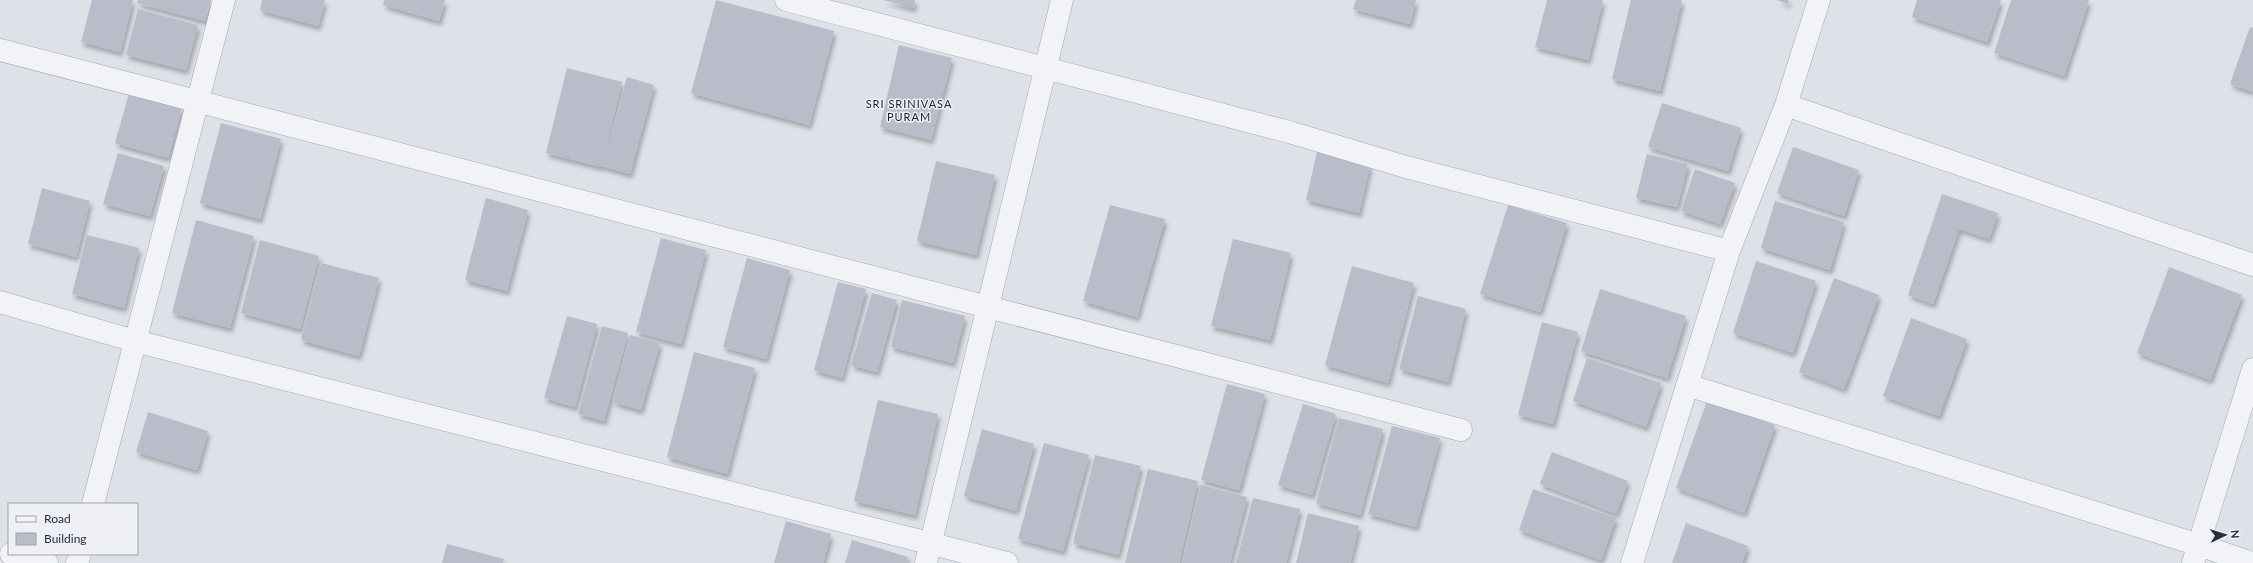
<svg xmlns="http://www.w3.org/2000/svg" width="2253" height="563" font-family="Lato,sans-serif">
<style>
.building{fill:#b9bcc9;filter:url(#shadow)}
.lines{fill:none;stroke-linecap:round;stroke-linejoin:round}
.minor-casing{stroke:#a4a7b3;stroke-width:23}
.minor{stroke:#f2f3f7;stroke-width:22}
.labels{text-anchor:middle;stroke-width:3;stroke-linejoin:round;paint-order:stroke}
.neighbourhood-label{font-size:11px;letter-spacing:1px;fill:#191e31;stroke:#eef0f6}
</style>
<defs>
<filter id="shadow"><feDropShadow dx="2.5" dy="4.5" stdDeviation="2" flood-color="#0004"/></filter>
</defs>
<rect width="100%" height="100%" fill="#dfe1e9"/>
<path class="building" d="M92,0H133L120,52L81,42Z
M138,0H211L205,21L137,3Z
M262,0H325L318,26L260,10Z
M384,0H445L439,21L383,5Z
M716,0L834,31L809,125L691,93Z
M883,0H915L914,8Z
M1356,0H1416L1410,24L1353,9Z
M1547,0H1603L1588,60L1535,47Z
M1631,0H1682L1660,91L1612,79Z
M1777,0H1789L1788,4Z
M1917,0H2001L1987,42L1912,17Z
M2011,0H2089L2064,76L1994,53Z
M138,9L198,25L186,70L126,55Z
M2250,27L2253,28V92L2230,84Z
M899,45L952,58L931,140L880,127Z
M567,68L622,82L601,167L546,153Z
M627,77L654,85L630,174L602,166Z
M129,93L182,108L168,158L115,143Z
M1662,103L1741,128L1728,171L1648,147Z
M221,123L281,139L260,219L200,203Z
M1793,147L1859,170L1844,216L1777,193Z
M1317,152L1370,165L1359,213L1306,200Z
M118,153L164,166L150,216L103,204Z
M1647,154L1688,164L1677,207L1636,198Z
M936,161L995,175L976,255L917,241Z
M1695,169L1735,183L1720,224L1681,211Z
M42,188L90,201L76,257L28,244Z
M1942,194L1998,213L1989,239L1959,229L1933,304L1908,295Z
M486,198L528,210L507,291L465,280Z
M1775,201L1844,222L1830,270L1761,248Z
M1110,205L1165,219L1137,317L1083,301Z
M1508,205L1567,223L1540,312L1480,294Z
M196,220L254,236L230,328L172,313Z
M87,235L139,248L124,308L72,294Z
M661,238L706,250L681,344L636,332Z
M1233,239L1291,253L1270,340L1211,326Z
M260,240L319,256L300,329L241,313Z
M747,258L790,270L766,359L723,347Z
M1756,261L1816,281L1793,353L1733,333Z
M321,263L379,278L359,356L301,340Z
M1352,266L1414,283L1388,383L1325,365Z
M2169,267L2242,295L2210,380L2137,353Z
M1834,278L1879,295L1844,389L1799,372Z
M838,282L866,289L842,378L814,370Z
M1600,289L1686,316L1667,378L1581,351Z
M872,293L897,300L877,372L851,365Z
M1418,296L1466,309L1448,382L1399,369Z
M902,300L965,316L953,363L891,347Z
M567,316L597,324L575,407L544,398Z
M1911,318L1967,339L1939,416L1883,396Z
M1542,322L1578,332L1553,424L1518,415Z
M602,326L628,333L604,421L578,414Z
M630,335L660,343L641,410L613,402Z
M694,352L755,368L727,474L667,457Z
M1587,358L1661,383L1646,427L1573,401Z
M1227,384L1265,394L1239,490L1201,480Z
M878,400L938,414L915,515L854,501Z
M1707,401L1775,425L1744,513L1676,488Z
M1303,404L1336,414L1312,495L1278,485Z
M148,412L208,431L197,470L136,452Z
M1339,418L1383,429L1360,515L1316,503Z
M1392,426L1440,438L1416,527L1368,514Z
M982,429L1034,444L1016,511L964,496Z
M1044,443L1089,455L1063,551L1018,539Z
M1552,452L1628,481L1616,514L1540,484Z
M1095,455L1141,466L1118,555L1073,543Z
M1148,469L1198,481L1179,563H1125Z
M1201,485L1247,497L1230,563H1182Z
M1533,489L1616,518L1601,560L1519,530Z
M1253,498L1300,509L1286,563H1236Z
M1308,513L1359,526L1350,563H1296Z
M786,521L831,534L823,563H774Z
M1686,523L1748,546L1742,563H1672Z
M852,540L908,557L906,563H845Z
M447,544L504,559L503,563H442Z"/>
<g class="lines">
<defs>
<path id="minor" d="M786,0L1289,132L1406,167L1729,251
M0,50L1461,430
M1786,105L2253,265
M0,302L135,341L1007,563
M1687,385L2199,545L2252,563
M93,504L224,0
M11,554L47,563
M77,563L80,554
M926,563L1062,0
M1632,563L1729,251L1786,105L1819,0
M2193,563L2253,369"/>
</defs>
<use href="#minor" class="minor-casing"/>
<use href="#minor" class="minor"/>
</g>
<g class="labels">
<g class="neighbourhood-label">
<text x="909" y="108">SRI SRINIVASA<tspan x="909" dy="13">PURAM</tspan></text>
</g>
</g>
<rect x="8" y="503" width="130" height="52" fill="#eef0f6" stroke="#9ea2ad"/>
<rect x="16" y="516" width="20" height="6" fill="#f2f3f7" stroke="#9ea2ad"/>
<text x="44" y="523" font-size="12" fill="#272d40">Road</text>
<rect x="16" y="533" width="20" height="12" fill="#b9bcc9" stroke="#9ea2ad"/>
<text x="44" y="543" font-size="12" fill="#272d40">Building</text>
<g transform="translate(2225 535) rotate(86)" stroke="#eef0f6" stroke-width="3" paint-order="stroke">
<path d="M0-3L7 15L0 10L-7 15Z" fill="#272d40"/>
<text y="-6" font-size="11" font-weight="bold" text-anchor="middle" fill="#272d40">N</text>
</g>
</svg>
